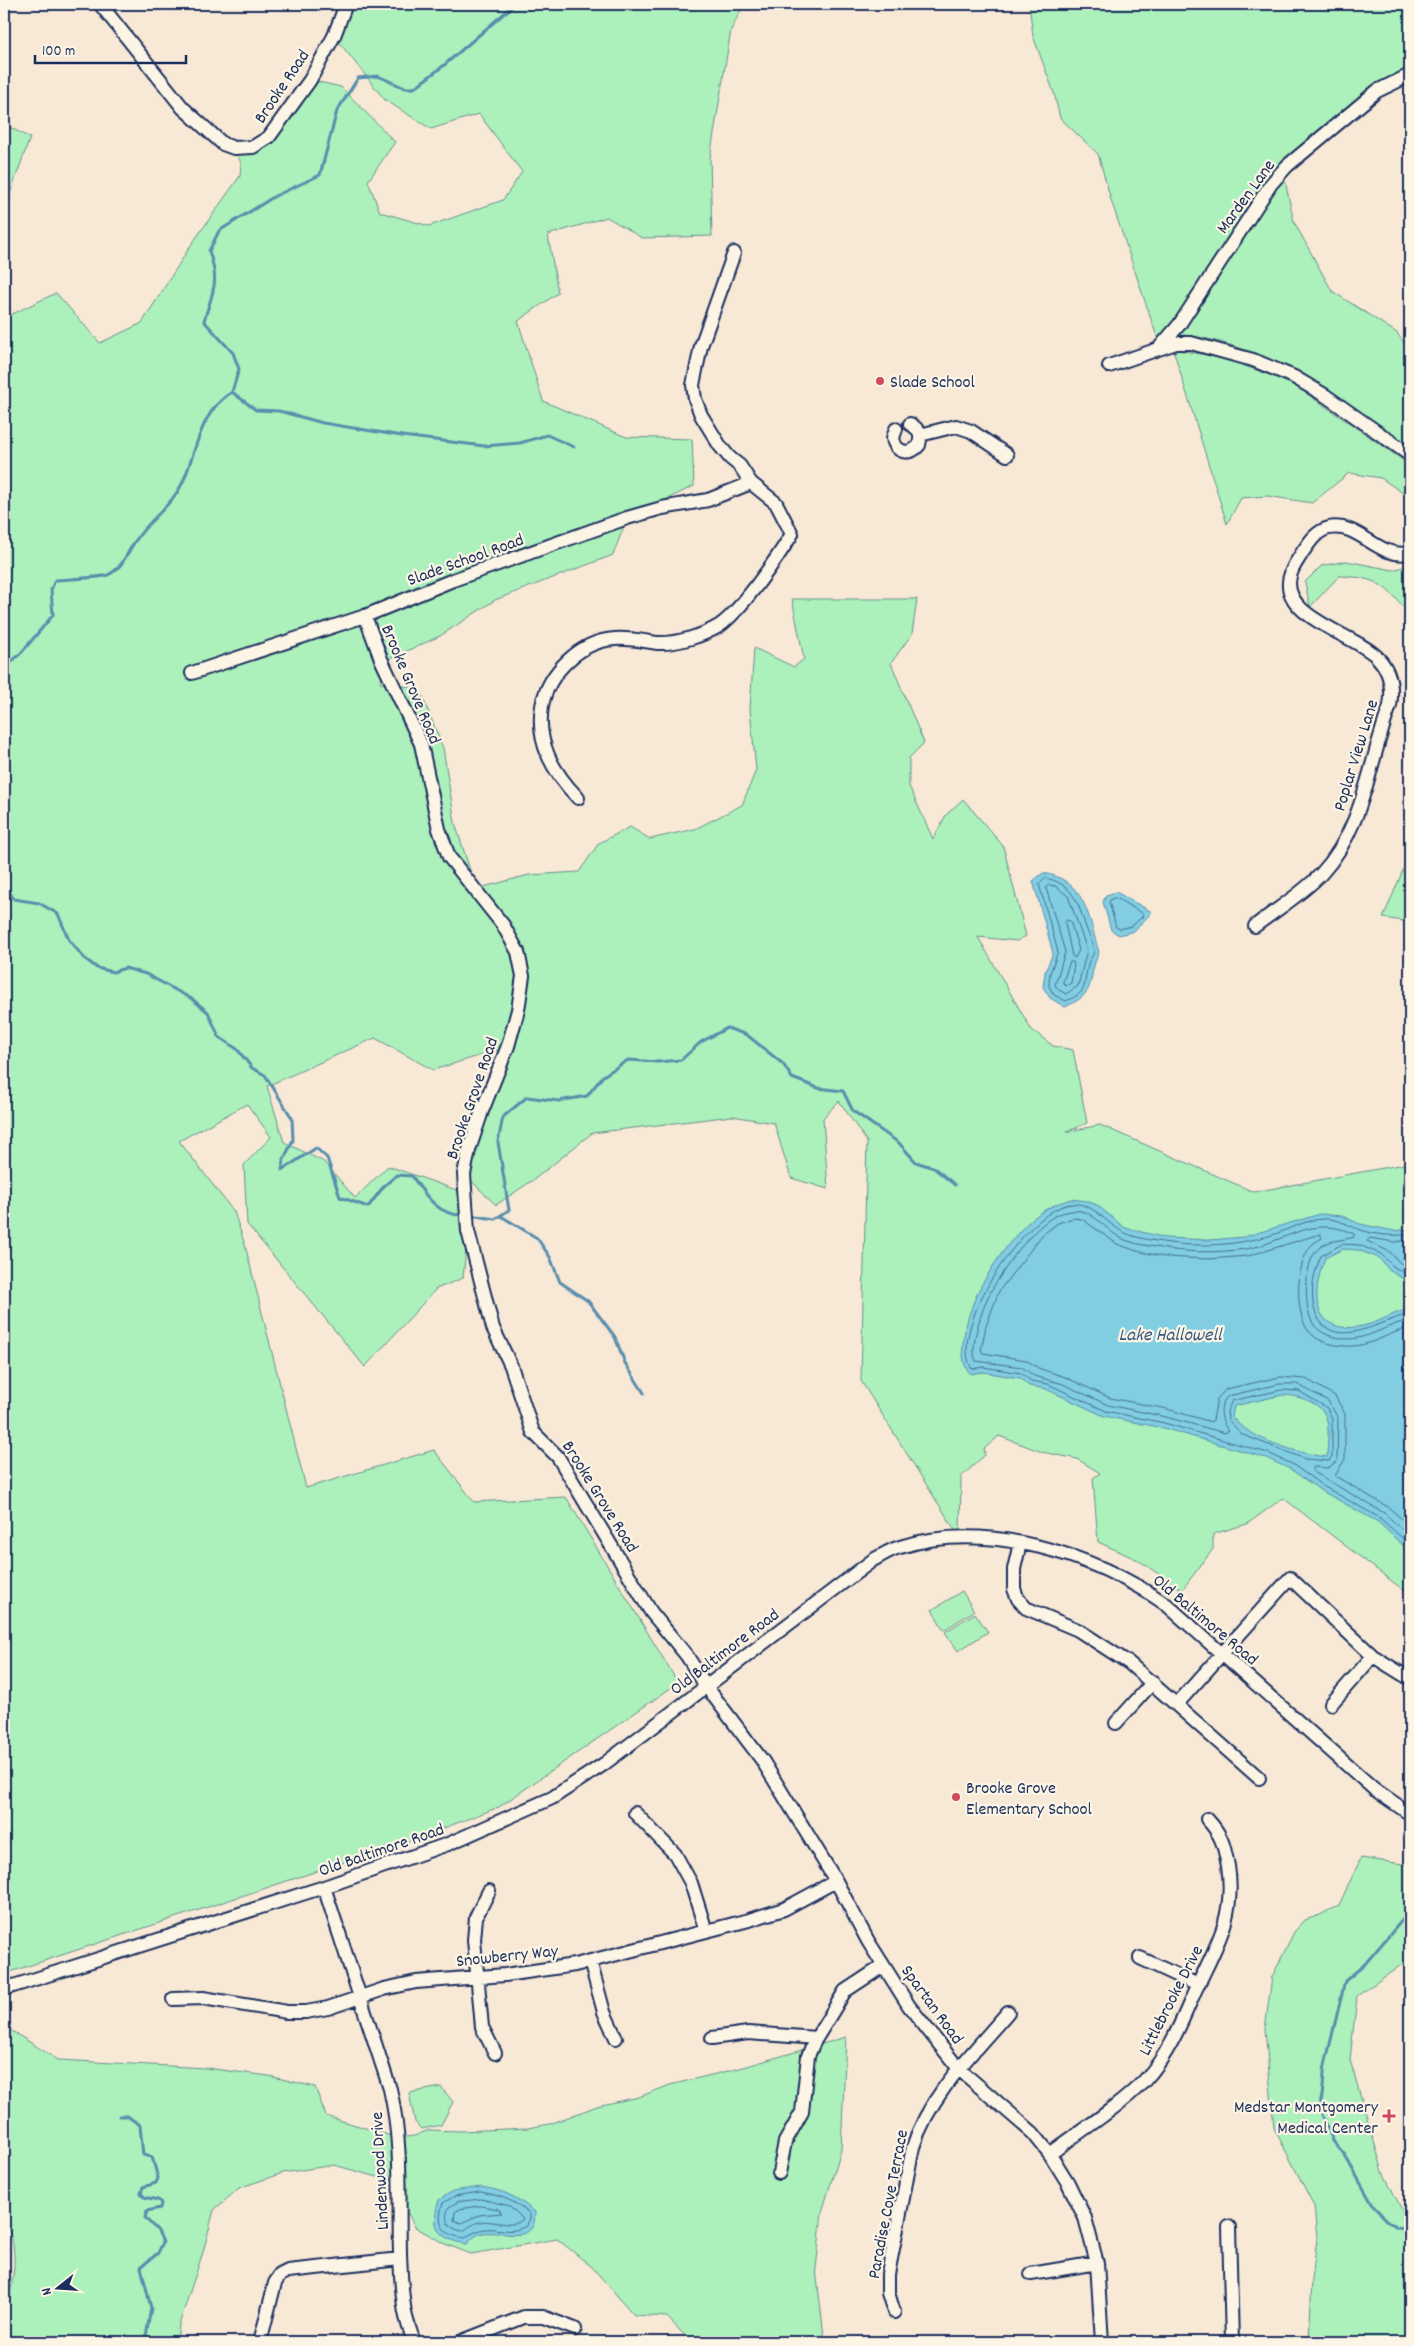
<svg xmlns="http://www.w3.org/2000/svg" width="1414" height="2346" font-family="Dekko,sans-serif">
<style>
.green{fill:#acf0bb;stroke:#64908c}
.water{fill:#81cde1;stroke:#588ead;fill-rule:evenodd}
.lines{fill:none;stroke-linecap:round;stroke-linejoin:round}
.shore{stroke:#446e92;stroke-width:1}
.stream{stroke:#588ead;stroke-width:3}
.minor-casing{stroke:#1b2f5e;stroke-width:16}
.minor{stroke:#fcf5e5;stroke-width:12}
.poi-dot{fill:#d1495b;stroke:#fcf5e5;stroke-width:2}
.labels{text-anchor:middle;stroke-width:4.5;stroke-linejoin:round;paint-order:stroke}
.street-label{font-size:18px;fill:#1b2f5e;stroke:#fcf5e5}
.poi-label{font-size:18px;fill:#1b2f5e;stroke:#fcf5e5;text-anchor:start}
.water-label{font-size:19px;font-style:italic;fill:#34567f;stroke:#fcf5e5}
</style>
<rect width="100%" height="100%" fill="#f8e8d6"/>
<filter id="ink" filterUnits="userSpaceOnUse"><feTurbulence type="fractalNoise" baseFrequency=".02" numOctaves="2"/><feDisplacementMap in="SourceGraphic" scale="10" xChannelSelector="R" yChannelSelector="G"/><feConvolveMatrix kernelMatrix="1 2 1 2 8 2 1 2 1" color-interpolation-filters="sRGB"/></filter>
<g filter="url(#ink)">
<path class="green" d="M346,4H744L731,30L710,158L712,236L642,238L607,217L548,235L558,293L518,321L543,401L626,437L692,439L694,486L627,518L613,555L495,600L440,636L389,659L380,683L419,688L443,748L455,823L476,889L529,875L579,872L599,843L630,827L650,839L695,829L742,805L756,770L750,709L754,648L794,667L804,659L792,599H917L912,634L891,663L924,743L909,758V786L933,839L946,815L963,799L1003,846L1026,936L1017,941L978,937L1031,1029L1053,1046L1073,1050L1087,1123L1066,1132L1100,1125L1254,1192L1410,1163V1595L1283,1498L1247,1524L1213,1534V1549L1182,1590L1138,1560L1098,1542L1093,1478L1100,1473L1077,1459L1042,1452L999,1436L984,1449L985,1455L961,1477L960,1538L861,1381L867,1142L839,1101L823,1118L828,1189L791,1178L774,1123L732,1116L592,1133L536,1178L496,1205L464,1174L508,1047L433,1070L375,1038L267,1086L284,1142L324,1162L355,1198L388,1166L465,1193L468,1231L463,1278L436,1289L365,1367L247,1224L244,1165L271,1137L247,1104L179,1141L234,1212L245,1245L306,1488L434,1450L474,1502L566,1497L678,1683L499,1807L415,1839L4,1974V318L56,293L100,343L142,323L191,245L240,176L241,163L234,148L253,147L310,80L341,87L395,142L368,181L380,212L429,226L503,200L522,172L479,114L431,129L385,100L334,36Z
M1029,4H1410V78C1356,100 1324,127 1282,167L1294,222L1332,291L1397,333L1410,352V449C1344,401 1275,349 1192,336C1181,334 1168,336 1157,337L1111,200L1098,154L1060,118L1054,93L1033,36Z
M4,124L30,138L4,210Z
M1173,349L1217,357L1287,380L1410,465V498L1381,478L1349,473L1312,503L1267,496L1241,498L1227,524Z
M1346,561L1393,570L1410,565V615C1386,586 1378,577 1339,576L1310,607L1305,582L1321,566Z
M1410,853V922L1383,918Z
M962,1591L974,1611L944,1630L932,1610Z
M975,1613L988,1632L958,1651L945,1632Z
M1361,1858L1410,1865V1959L1357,1996L1350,2060L1383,2172L1410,2226V2342H1309L1312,2280L1317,2238L1314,2206L1274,2128L1265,2029L1272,1977L1294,1932L1305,1920L1320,1915L1339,1905Z
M4,2026L58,2060L206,2068L269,2076L315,2087L326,2116L398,2138L414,2136L429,2130L461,2131L528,2128L550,2124L597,2106L639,2097L670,2085L744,2067L846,2037L841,2150L822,2212L816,2269L824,2336L827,2342H691L667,2317L634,2315L592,2267L557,2239L471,2254L445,2244L415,2227L400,2198L381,2178L334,2165L283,2173L239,2188L214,2210L203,2252L179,2325L177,2342H4C4,2309 18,2278 13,2245C12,2236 7,2227 4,2219Z
M441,2087L453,2102L441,2125L421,2129L415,2122L409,2093Z"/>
<path class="water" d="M1043,873C1086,880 1088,916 1099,952C1086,981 1099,992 1065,1007L1050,998L1043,987L1045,972L1053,953L1033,881Z
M1116,892L1152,912L1134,931L1119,935L1111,930L1103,902L1106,895Z
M1071,1199L1087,1201L1097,1205L1125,1228L1166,1238L1210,1240L1244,1237L1320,1214L1342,1216L1360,1224L1394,1231L1410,1229V1283L1390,1271L1379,1258L1358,1250L1343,1249L1325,1258C1309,1298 1314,1338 1367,1325C1382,1321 1394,1312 1410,1309V1552L1378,1522L1320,1490L1290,1469L1266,1458L1163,1428L1104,1416L1046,1389L1029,1386L1020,1378L982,1372L971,1374C951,1358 972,1299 984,1281C996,1260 1013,1236 1031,1220C1044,1209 1055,1204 1071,1199ZM1282,1395C1296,1395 1321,1402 1326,1417C1330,1428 1327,1446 1327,1457C1300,1454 1249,1439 1232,1417L1234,1406Z
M481,2187C506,2191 515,2196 535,2212C536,2247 504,2230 483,2233C476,2234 472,2239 467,2244C438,2239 430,2228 439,2200L453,2191Z"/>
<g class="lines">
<path class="shore" d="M1045,878C1073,883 1079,904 1086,928C1089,935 1093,943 1094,950C1094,955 1089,960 1088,965C1083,985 1089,992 1066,1001L1054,995L1049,986L1050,973L1058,952L1039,884Z
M1049,885L1055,886L1068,896L1087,950L1078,986L1066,994L1059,990L1055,985L1065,952L1046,888Z
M1116,898L1142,913L1143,916L1132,926L1120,929L1116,927L1109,902L1111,899Z
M1067,920L1070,921L1079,950L1075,958L1072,956L1065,923Z
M1070,962H1073L1074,964L1071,983L1066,986L1063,983Z
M1410,1234C1393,1237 1375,1235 1358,1229C1346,1224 1336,1218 1322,1219C1305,1220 1288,1230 1272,1235C1238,1245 1199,1248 1163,1242C1150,1240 1135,1238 1123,1232C1105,1223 1094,1202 1071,1204C1027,1209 946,1329 972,1369L983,1367L1021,1373L1031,1381L1048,1384L1106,1411L1164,1423L1268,1453L1292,1464L1323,1486L1380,1518L1410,1545
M1410,1240L1394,1242L1370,1238L1367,1241L1390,1252L1399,1262L1410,1269
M1410,1276L1394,1267L1381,1254L1359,1245L1342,1244L1321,1256C1314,1271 1310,1291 1314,1308C1328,1357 1382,1319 1410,1314
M1410,1320C1387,1324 1369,1340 1345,1339C1334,1338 1321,1334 1314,1325C1303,1311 1304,1265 1316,1251C1326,1239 1342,1241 1354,1237V1234C1312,1214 1286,1242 1246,1249C1217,1253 1184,1253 1155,1247C1144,1245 1129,1243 1119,1237C1104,1228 1090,1207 1071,1211C1065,1212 1057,1214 1053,1217C1029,1232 1009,1262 994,1286C985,1299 968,1347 976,1361L1022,1367L1034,1376L1063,1384L1108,1405L1166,1417L1225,1433L1228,1431C1221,1420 1217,1406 1228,1396L1280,1384H1297L1328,1401L1338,1418L1337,1461L1328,1468L1314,1467L1312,1471L1384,1513L1410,1536
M1410,1328C1387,1332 1372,1348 1344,1346C1331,1345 1315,1341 1307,1329C1295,1311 1296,1265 1310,1247C1313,1243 1317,1241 1322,1238L1320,1234L1248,1256L1209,1259L1165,1257L1137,1251L1117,1244L1082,1219L1073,1218L1058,1223L1042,1235L999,1291L986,1326L981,1350L983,1353L1026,1360L1038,1368L1065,1377L1110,1398L1167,1409L1211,1422L1213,1420L1217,1399L1226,1389L1280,1377L1306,1379L1335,1396L1345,1414V1459L1335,1476L1388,1507L1410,1526
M1282,1390L1299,1391L1327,1408L1332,1419V1456L1329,1461L1305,1459L1243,1435L1228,1420L1227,1411L1232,1401Z
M481,2192C501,2196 514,2200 530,2214V2219L526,2226C503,2239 492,2218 465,2238C442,2235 436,2225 443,2203L455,2196Z
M481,2199L510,2206L523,2219C513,2230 494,2219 480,2222C473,2223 468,2228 463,2231C448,2229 443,2220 449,2207L457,2202Z
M481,2206L498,2209L502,2213L479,2215L461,2223L454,2220L455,2212L460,2209Z"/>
<path class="stream" d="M232,392L256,410L279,411L323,423L402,436L484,446L520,443L547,435L574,447
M4,669L22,652L53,615L51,590L55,580C66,579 101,578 108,575C124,567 126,553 136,540C149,520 171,506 182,484C197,451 199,412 232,392L239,369L233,353L204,321C213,290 220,283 209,251L219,231L275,196L320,175L337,111L358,78L378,76L405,88H414L442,67L515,4
M4,884L14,899L39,903L58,914L69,940L84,958L97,968L113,972L125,968L146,974L192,999L208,1012L219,1037L237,1049L252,1068L265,1075L292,1118L293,1140L284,1159L282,1170L316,1148L327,1158L340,1197L368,1207L384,1186L397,1175L412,1176C425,1195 438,1216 464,1215
M470,1215L495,1219L509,1210L498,1142L503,1117L527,1097L559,1101L587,1096L603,1076L628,1060L657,1062L681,1060L701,1042L727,1028L747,1035L783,1064L792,1078L818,1088L843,1091L853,1111L899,1143L916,1162L934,1168L955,1185
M501,1216L537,1238L550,1257L560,1282L588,1301L615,1337L625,1363L644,1393
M1410,1911L1364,1965L1345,1981L1325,2065C1322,2081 1325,2092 1319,2107L1333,2141L1344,2154L1374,2207L1387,2220L1397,2227L1405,2228L1410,2237
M119,2116H127L140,2125L143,2155L152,2157L158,2178L156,2183L143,2187L141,2193L144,2197L158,2200L161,2203L160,2208L147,2211L145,2218L158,2231L163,2242L158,2253L141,2267L151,2308L145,2342"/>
<defs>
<path id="minor" d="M100,4L183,108L223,144L234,148L253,147L269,137L310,80L334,36L346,4
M1160,347L1179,325L1271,184L1287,166L1377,91L1410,75
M1109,366L1176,343H1191L1253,360L1294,377L1326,396L1410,455
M896,429L893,438C895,453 910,456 919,445C922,434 919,429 910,424
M920,435L956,426L971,431L1007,455
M365,616L381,659L421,744L439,829L449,857L503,925L518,952L523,976L518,1010L508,1046L482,1111L469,1150L464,1174L468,1231L493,1328L511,1366L533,1432L558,1457L651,1612L687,1656L706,1686L762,1760L836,1881L868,1941L909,2006L959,2069L1033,2133L1050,2154L1068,2183L1085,2218L1097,2263L1102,2342
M192,673L365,616L453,580L627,518L662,508L708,500L751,483
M578,798C553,772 536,743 542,706C548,673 580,641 615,639C630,638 643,641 657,643C677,644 702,636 719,626C740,612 778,557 792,534L776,503L751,483L740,466L730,458L720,446L701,415L695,399L693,385L701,346L734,253
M1255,926C1277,909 1302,894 1321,874C1364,828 1369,762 1390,706C1393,688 1391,671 1377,657C1355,634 1275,616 1291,573C1293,566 1298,560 1302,553C1309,543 1316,531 1329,528C1360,522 1378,560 1410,553
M1020,1543L1014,1569V1589L1018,1599L1026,1608L1078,1630L1129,1663L1259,1778
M1177,1704L1290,1578L1373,1656L1410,1679
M1331,1704L1373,1656
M1116,1723L1153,1682
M635,1813L675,1854L691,1883L706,1931
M324,1887L390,2089C407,2161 394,2234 404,2306C405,2318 410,2330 414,2342
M489,1891L476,1917L474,1940L482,2027L495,2053
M1140,1958L1198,1985
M590,1961L604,2012L616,2038
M4,1989L324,1887L448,1844L552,1798L604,1764L873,1560C881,1556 891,1549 900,1547C988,1520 1094,1554 1167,1605L1374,1789L1410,1814
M173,1999L203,1998L287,2012H306L328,2008L384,1989L416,1982L505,1975L575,1965L749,1920L784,1909L836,1881
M712,2038L748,2033L816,2038
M1050,2154C1081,2130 1118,2108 1145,2080C1169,2054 1181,2023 1195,1991C1215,1948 1236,1917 1228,1866C1224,1845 1222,1835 1207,1819
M779,2173L785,2142L802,2112L808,2056L814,2042L845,1991L883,1966
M1229,2227L1232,2342
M1031,2274L1097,2263
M894,2312L888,2293V2274L913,2147C930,2094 972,2054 1008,2012
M260,2342L275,2283L280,2275L288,2271L400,2259
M460,2342L524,2317H543L575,2329"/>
</defs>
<use href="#minor" class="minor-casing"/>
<use href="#minor" class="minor"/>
</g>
</g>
<g class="poi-dot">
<circle cx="880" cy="381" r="5"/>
<circle cx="956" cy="1797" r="5"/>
<path d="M1386.5 2108.5h5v5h5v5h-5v5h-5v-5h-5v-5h5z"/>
</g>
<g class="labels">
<g class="street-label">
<text transform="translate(281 86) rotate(-56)" y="6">Brooke Road</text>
<text transform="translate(1245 196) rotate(-54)" y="6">Marden Lane</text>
<text transform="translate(465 559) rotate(-20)" y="6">Slade School Road</text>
<text transform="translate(412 684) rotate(67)" y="6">Brooke Grove Road</text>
<text transform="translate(1355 755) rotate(-73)" y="6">Poplar View Lane</text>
<text transform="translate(471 1098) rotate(-71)" y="6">Brooke Grove Road</text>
<text transform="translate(601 1496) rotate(58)" y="6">Brooke Grove Road</text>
<text transform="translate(1206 1619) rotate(40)" y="6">Old Baltimore Road</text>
<text transform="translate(724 1651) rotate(-37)" y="6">Old Baltimore Road</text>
<text transform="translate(381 1849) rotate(-19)" y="6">Old Baltimore Road</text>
<text transform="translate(507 1955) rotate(-6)" y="6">Snowberry Way</text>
<text transform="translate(1170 2000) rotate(-63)" y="6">Littlebrooke Drive</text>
<text transform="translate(933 2004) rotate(54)" y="6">Spartan Road</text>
<text transform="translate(379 2171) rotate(-93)" y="6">Lindenwood Drive</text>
<text transform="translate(887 2204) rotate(-79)" y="6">Paradise Cove Terrace</text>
</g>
<g class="poi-label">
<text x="890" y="387">Slade School</text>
<text x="966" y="1793">Brooke Grove<tspan x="966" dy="21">Elementary School</tspan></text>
<text x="1378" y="2112" text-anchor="end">Medstar Montgomery<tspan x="1378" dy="21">Medical Center</tspan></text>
</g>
<g class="water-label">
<text x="1170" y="1340">Lake Hallowell</text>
</g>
</g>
<rect width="1414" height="2346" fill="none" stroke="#fcf5e5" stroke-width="20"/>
<rect x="10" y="10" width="1394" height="2326" fill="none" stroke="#1b2f5e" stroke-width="2" filter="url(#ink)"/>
<g transform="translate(58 2288) rotate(253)" stroke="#fcf5e5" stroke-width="4" paint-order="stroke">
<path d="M0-4L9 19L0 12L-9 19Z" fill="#1b2f5e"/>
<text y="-8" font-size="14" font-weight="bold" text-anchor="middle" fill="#1b2f5e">N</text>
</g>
<path d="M35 55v8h151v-8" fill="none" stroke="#1b2f5e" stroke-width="2.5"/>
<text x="42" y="55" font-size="15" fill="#1b2f5e" stroke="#fcf5e5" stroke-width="4" paint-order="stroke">100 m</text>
</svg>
